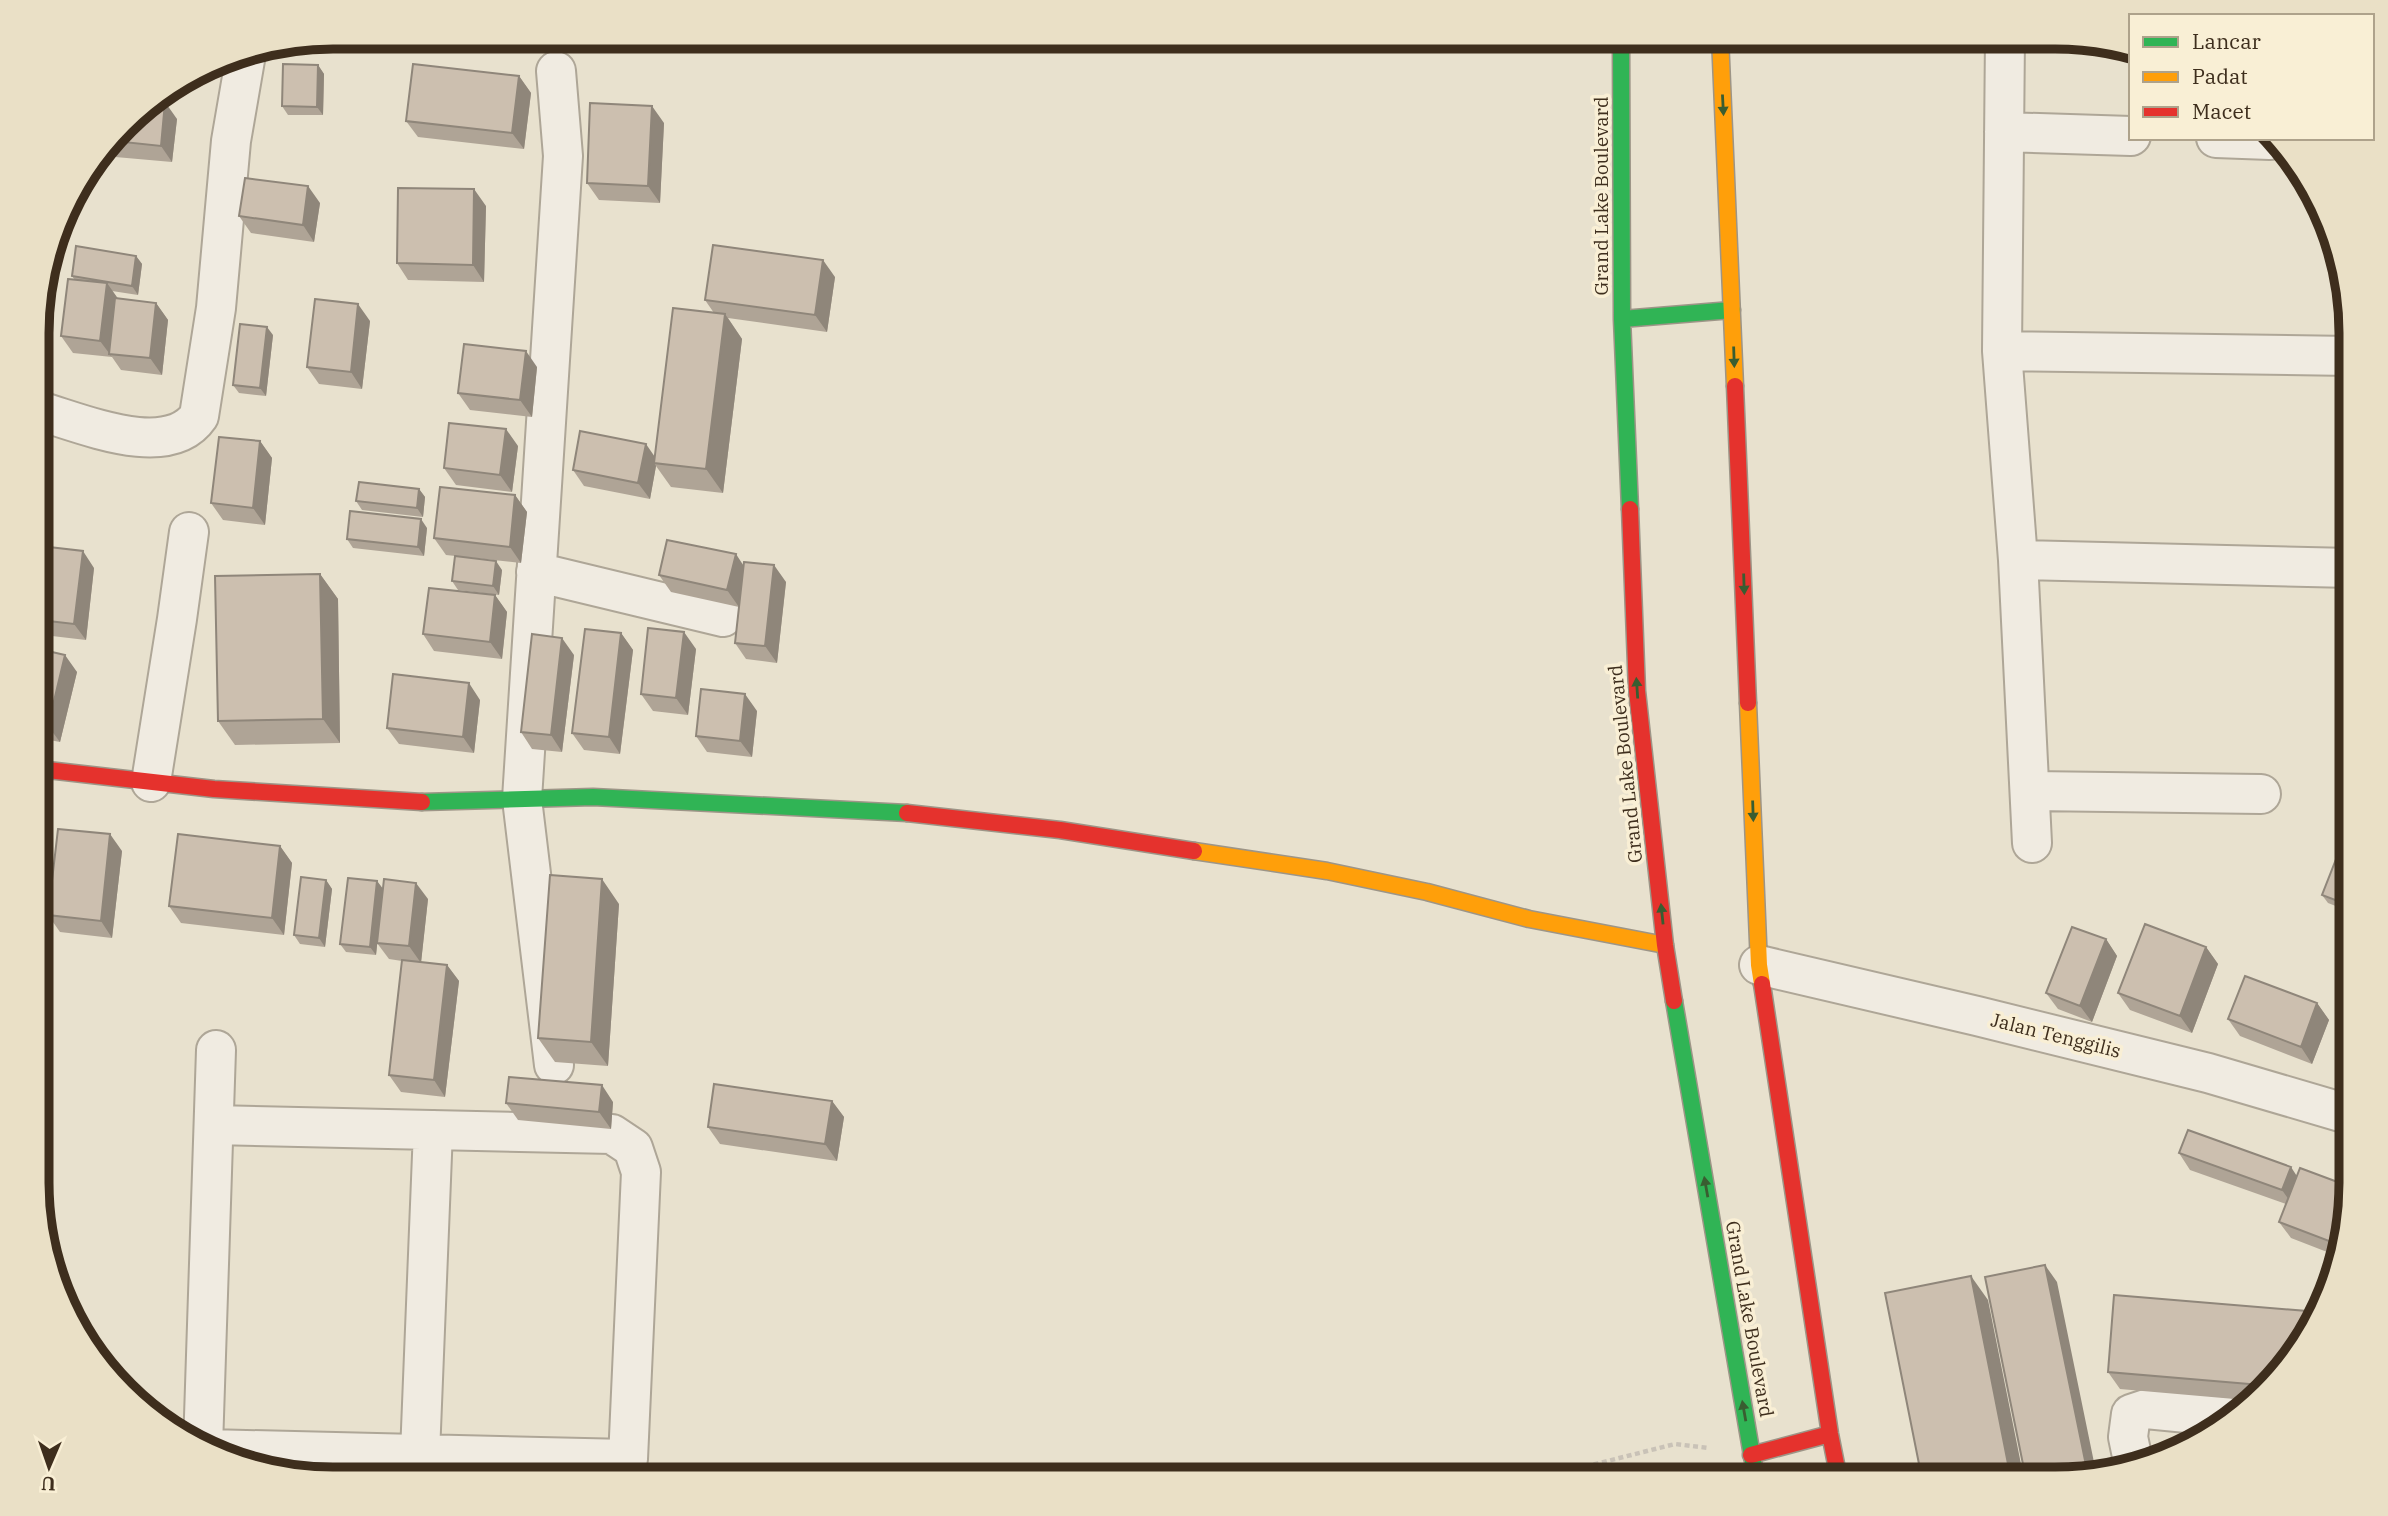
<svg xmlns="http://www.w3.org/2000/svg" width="2388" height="1516" font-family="'IBM Plex Serif',serif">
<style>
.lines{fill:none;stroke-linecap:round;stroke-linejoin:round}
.street-casing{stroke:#aea697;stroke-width:42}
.fast-casing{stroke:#9d9587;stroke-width:19}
.slow-casing{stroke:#9d9587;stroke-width:19}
.jam-casing{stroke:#9d9587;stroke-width:19}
.path{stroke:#c9c2b7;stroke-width:4.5;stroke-dasharray:5 3.5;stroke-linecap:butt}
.street{stroke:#f0ebe1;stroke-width:38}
.fast{stroke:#30b455;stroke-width:16}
.slow{stroke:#ff9f0a;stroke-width:16}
.jam{stroke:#e5322d;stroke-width:16}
.wall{fill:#afa496}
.shaded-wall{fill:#8f867a}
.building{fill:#ccbfaf;stroke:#8f867a;stroke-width:2}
.oneway{fill:#395d31}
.labels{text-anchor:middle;stroke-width:7;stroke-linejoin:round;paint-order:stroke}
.street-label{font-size:19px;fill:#3e2e1d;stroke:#f9efd5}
.rim{fill:none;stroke:#3e2e1d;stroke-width:9}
</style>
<rect width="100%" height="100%" fill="#e8e1ce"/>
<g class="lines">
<defs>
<path id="street" d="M2005,37L2002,351L2018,560L2032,843
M2004,132L2131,136
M2216,138L2270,140
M2002,351L2351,356
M39,411C82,423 168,461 199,416L216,308L231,141L246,54
M2018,560L2351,568
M536,572L723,617
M151,782L177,619L189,532
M2030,791L2261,794
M1759,965L1977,1016L2208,1073L2351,1115
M554,1065L522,799L563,156L556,71
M203,1447L216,1050
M208,1449L628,1459L641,1172L633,1148L612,1134L214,1125
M420,1454L433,1130
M2133,1461L2128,1437L2131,1414L2146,1409L2228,1417"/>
<path id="fast" d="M1621,37L1622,319L1630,509
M1622,319L1732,310
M422,802L593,797L907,813
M1674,1001L1756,1479"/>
<path id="slow" d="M1720,37L1735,386
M1748,703L1759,965L1762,984
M1194,851L1327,871L1427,892L1529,919L1665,945"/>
<path id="jam" d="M1735,386L1748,703
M1630,509L1637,691L1665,945L1674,1001
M39,769L214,789L422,802
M907,813L1060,830L1194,851
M1762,984L1830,1434L1839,1479
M1751,1455L1830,1434"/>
</defs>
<use href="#street" class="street-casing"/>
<use href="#fast" class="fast-casing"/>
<use href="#slow" class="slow-casing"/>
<use href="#jam" class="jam-casing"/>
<path class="path" d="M1536,1479L1675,1444L1709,1448"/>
<use href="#street" class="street"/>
<use href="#fast" class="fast"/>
<use href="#slow" class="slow"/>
<use href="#jam" class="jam"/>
</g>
<path class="wall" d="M333,37H352L351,52L306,49L301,43Z
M318,65L324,74L323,115H288L282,106Z
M519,76L531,93L524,149L418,137L406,121Z
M137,110L177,119L172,162L104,156L103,155Z
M664,123L660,203L599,200L587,183Z
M320,203L314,242L251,233L239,216Z
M486,206L484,282L408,280L397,263Z
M136,256L142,264L138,295L112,291L117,298L156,303L168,320L162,375L121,370L112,357L73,353L61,336L74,279L72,276Z
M835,277L827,332L728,318L742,339L723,493L671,487L656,466L650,499L584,486L573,470L655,457L714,313L705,300Z
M370,321L362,389L319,384L307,367Z
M273,335L266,396L239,393L233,385Z
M537,367L532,417L470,410L458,393Z
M260,441L272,458L265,525L223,520L211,503Z
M518,446L512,492L456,485L444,468Z
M419,489L425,497L423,517L362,510L356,501Z
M515,495L527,512L521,563L446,555L434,538Z
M427,528L424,556L353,548L347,539Z
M743,565L786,582L777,663L746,659L735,643L739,607L671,592L659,575Z
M94,568L86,640L52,636L40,620Z
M502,570L499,595L458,590L452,581Z
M320,574L338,599L340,743L235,745L218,721Z
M495,595L507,612L502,659L434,651L423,634Z
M621,633L633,650L620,754L584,750L572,733Z
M39,649L77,672L60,742L39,738Z
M696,649L688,715L653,711L641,694Z
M574,655L562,752L532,749L521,732Z
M480,700L474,753L399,744L387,728Z
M757,711L752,757L707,752L696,736Z
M280,846L292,863L284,935L181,923L169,906Z
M2351,847V912L2328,903L2322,895Z
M122,851L112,938L60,932L48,915Z
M326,880L332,889L325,947L300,944L294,935Z
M377,881L383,889L376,955L346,952L340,944Z
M428,899L421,962L447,965L459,981L445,1097L401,1092L389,1075L402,961L389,959L377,943Z
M619,904L608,1066L555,1062L538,1038Z
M2106,939L2117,956L2092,1022L2058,1009L2046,993Z
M2206,947L2218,964L2192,1033L2130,1010L2118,993Z
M2317,1003L2329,1020L2312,1064L2240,1036L2228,1019Z
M832,1101L844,1117L837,1161L720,1144L708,1127Z
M613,1102L611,1129L518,1120L506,1103Z
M2179,1153L2297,1176L2351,1202L2340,1257L2291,1238L2279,1222L2286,1204L2190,1170Z
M2302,1347L2246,1400L2120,1389L2108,1372Z"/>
<path class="shaded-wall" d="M346,37H352L351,52L345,44Z
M318,65L324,74L323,115L317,107Z
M519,76L531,93L524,149L512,133Z
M165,102L177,119L172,162L161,146Z
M652,106L664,123L660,203L648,186Z
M308,186L320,203L314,242L303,225Z
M474,189L486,206L484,282L473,265Z
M136,256L142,264L138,295L132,286Z
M823,260L835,277L827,332L815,315Z
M107,283L119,300L109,354L112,357L100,341Z
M156,303L168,320L162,375L150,358Z
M358,304L370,321L362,389L351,372Z
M725,314L742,339L723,493L706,469Z
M267,327L273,335L266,396L260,388Z
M526,351L537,367L532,417L520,400Z
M506,429L518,446L512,492L500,475Z
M260,441L272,458L265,525L253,508Z
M646,444L657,460L654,463L656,466L650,499L638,483Z
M419,489L425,497L423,517L417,508Z
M515,495L527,512L521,563L510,547Z
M421,519L427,528L424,556L418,547Z
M83,551L94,568L86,640L74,624Z
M736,554L747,571L739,607L727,590Z
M496,561L502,570L499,595L493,586Z
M774,565L786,582L777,663L765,646Z
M320,574L338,599L340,743L323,719Z
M495,595L507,612L502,659L490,642Z
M684,632L696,649L688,715L676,698Z
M621,633L633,650L620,754L609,737Z
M562,638L574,655L562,752L551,735Z
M65,655L77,672L60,742L48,726Z
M469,683L480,700L474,753L463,737Z
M745,694L757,711L752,757L740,741Z
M110,834L122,851L112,938L101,921Z
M280,846L292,863L284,935L272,918Z
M602,879L619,904L608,1066L591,1042Z
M326,880L332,889L325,947L319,938Z
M377,881L383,889L376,955L370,947Z
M416,883L428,899L421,963L409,946Z
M2106,939L2117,956L2092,1022L2080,1006Z
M2206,947L2218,964L2192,1033L2180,1016Z
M447,965L459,981L445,1097L434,1080Z
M2317,1003L2329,1020L2312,1064L2301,1047Z
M602,1085L613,1102L611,1129L599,1112Z
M832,1101L844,1117L837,1161L825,1144Z
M2291,1167L2302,1184L2294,1207L2282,1190Z
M2045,1265L2057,1282L2096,1472L2088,1475Z
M1971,1276L1988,1300L2024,1479H2011Z"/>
<path class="building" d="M333,37H346L345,44L309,42Z
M283,64L318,65L317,107L282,106Z
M413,64L519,76L512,133L406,121Z
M152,101L165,102L161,146L114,141L137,110Z
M590,103L652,106L648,186L587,183Z
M245,178L308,186L303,225L239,216Z
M398,188L474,189L473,265L397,263Z
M713,245L823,260L815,315L705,300Z
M76,246L136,256L132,286L72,276Z
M68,279L107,283L100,341L61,336Z
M115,298L156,303L150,358L109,354Z
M315,299L358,304L351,372L307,367Z
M673,308L725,314L706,469L654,463Z
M240,324L267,327L260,388L233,385Z
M464,344L526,351L520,400L458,393Z
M449,423L506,429L500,475L444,468Z
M580,431L646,444L638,483L573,470Z
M219,437L260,441L253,508L211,503Z
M359,482L419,489L417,508L356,501Z
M440,487L515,495L510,547L434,538Z
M350,511L421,519L418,547L347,539Z
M667,540L736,554L727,590L659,575Z
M49,547L83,551L74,624L40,620Z
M455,556L496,561L493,586L452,581Z
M744,562L774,565L765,646L735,643Z
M320,574L323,719L218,721L215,576Z
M429,588L495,595L490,642L423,634Z
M648,628L684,632L676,698L641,694Z
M585,629L621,633L609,737L572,733Z
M532,634L562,638L551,735L521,732Z
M39,649L65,655L48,726L39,724Z
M393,674L469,683L463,737L387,728Z
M701,689L745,694L740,741L696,736Z
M58,829L110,834L101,921L48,915Z
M178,834L280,846L272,918L169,906Z
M2342,844L2351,847V906L2322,895Z
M550,875L602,879L591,1042L538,1038Z
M301,877L326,880L319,938L294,935Z
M348,878L377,881L370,947L340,944Z
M384,879L416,883L409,946L377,943Z
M2145,924L2206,947L2180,1016L2118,993Z
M2072,927L2106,939L2080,1006L2046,993Z
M402,960L447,965L434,1080L389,1075Z
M2245,976L2317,1003L2301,1047L2228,1019Z
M509,1077L602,1085L599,1112L506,1103Z
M714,1084L832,1101L825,1144L708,1127Z
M2188,1130L2291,1167L2282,1190L2179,1153Z
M2300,1168L2351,1187V1202L2342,1246L2279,1222Z
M2045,1265L2088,1475L2074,1479H2026L1985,1277Z
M1971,1276L2011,1479H1922L1885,1293Z
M2114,1295L2319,1312L2302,1347L2261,1385L2108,1372Z"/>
<defs><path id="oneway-solid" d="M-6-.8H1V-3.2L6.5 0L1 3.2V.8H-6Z" transform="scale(1.75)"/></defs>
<g class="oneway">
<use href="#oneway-solid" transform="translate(1723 105) rotate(87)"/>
<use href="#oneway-solid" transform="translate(1734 357) rotate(88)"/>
<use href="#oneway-solid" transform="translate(1744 584) rotate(88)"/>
<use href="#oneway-solid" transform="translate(1637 688) rotate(-94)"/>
<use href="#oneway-solid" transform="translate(1753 811) rotate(88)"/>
<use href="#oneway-solid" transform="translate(1662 914) rotate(-96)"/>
<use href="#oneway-solid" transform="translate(1706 1187) rotate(-100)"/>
<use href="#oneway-solid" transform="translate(1744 1411) rotate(-100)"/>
</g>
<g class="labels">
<g class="street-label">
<text transform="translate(1601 196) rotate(-90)" y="7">Grand Lake Boulevard</text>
<text transform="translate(1625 764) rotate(-96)" y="7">Grand Lake Boulevard</text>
<text transform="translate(2056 1035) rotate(14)" y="7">Jalan Tenggilis</text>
<text transform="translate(1750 1319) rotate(80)" y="7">Grand Lake Boulevard</text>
</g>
</g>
<path d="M0 0H2388V1516H0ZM333 49H2055A284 284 0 0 1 2339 333V1183A284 284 0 0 1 2055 1467H333A284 284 0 0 1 49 1183V333A284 284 0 0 1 333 49Z" fill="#eae0c6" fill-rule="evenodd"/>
<path class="rim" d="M333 49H2055A284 284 0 0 1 2339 333V1183A284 284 0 0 1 2055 1467H333A284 284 0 0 1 49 1183V333A284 284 0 0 1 333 49Z"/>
<rect x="2129" y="14" width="245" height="126" fill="#f9efd5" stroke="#aea28b" stroke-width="2"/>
<rect x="2143" y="37" width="35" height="10" fill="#30b455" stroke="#aea28b" stroke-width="2"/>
<text x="2192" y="49" font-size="21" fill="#3e2e1d">Lancar</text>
<rect x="2143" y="72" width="35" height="10" fill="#ff9f0a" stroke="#aea28b" stroke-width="2"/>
<text x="2192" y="84" font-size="21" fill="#3e2e1d">Padat</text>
<rect x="2143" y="107" width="35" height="10" fill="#e5322d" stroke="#aea28b" stroke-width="2"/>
<text x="2192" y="119" font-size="21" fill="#3e2e1d">Macet</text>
<g transform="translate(49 1467) rotate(182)" stroke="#f9efd5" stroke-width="5" paint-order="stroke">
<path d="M0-5L12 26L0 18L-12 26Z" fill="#3e2e1d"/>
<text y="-10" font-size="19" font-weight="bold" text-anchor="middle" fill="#3e2e1d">U</text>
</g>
</svg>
